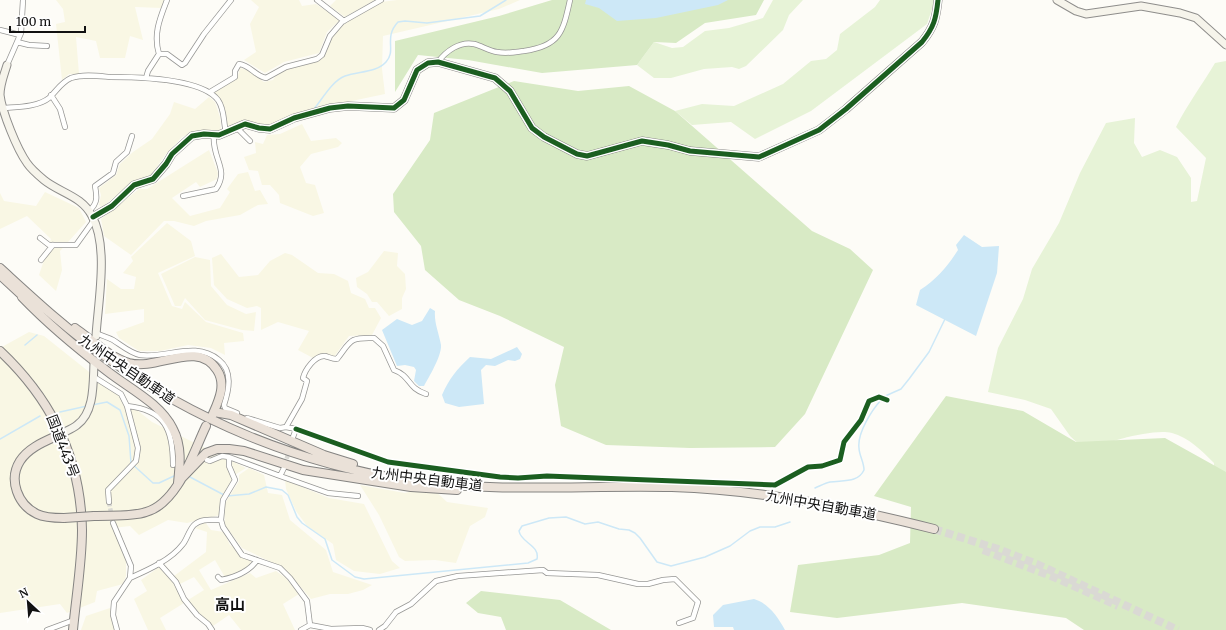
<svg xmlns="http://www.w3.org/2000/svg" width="1226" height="630" font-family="Merriweather,'Noto Sans JP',serif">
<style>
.farmland{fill:#f9f7e4}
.green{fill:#e7f3d7}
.forest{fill:#d8eac5}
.water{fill:#cde8f7}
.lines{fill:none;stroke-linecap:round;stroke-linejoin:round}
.stream{stroke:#cde8f7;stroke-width:1.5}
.street-tunnel{stroke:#dad9d4;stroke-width:4.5;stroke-dasharray:4.5 2;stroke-linecap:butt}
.highway-tunnel{stroke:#dad9d4;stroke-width:8;stroke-dasharray:8 4;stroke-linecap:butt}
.street-casing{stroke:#979795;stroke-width:6}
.secondary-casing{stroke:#8e8d8b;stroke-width:9}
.highway-casing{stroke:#858482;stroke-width:10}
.street{stroke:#fffffe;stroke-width:4.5}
.secondary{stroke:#f6f4eb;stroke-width:7}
.highway{stroke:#eae1d8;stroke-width:8}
.highway-bridge-casing{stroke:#858482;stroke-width:10;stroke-linecap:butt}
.highway-bridge{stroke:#eae1d8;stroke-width:8}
.cycleway-casing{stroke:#fff;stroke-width:8}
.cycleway{stroke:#1b5e20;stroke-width:5}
.labels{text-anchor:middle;stroke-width:4;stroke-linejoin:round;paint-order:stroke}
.street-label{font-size:14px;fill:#111;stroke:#fff}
.neighbourhood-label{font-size:15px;font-weight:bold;fill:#111;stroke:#fff}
</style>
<rect width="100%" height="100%" fill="#fdfcf7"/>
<path class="farmland" d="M56,0H164L162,8L135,7L143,40L130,36L125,58H100L96,41L76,37L79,74H69L62,80L56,24L65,22L63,9Z
M251,0H299L302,6L316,4L340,20L327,32L319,53L284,62L265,73L244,60L256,52L250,24L259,7Z
M336,0H375L345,17L330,6Z
M397,0H520L499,9L383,36L382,69L385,94L309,110L263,127L228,128L223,104L214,92L237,79L240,68L248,70L264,82L273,80L277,74L286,69L317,60L332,37L344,24L381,2Z
M209,97L215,102L220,117L221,130L196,131L182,137L165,155L152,174L132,183L102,207L99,205L101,195L99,188L116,175L120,164L133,152L152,139L170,114L174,102L195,109Z
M302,124L311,141L336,138L342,143L338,147L311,154L300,167L306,183L315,185L324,213L313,216L280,203L279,195L270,185H262L258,171L249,170L244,157L256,153L255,142L263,144L267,135L280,134Z
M209,150L218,173L217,179L200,187L196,182L172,198L190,216L220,208L230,192L227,189L238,174L248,172L255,191L260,190L268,204L258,205L240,215L206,221L194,226L174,221H164L131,255L104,236L101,219L139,189H147Z
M45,192L79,208L86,222L60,251L62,270L56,291L39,275L51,239L27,216L0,229V193L4,201L36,206Z
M167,223L191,241L195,256L158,273L172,306L182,309L185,302L206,322L243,333L244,341L224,343L225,355L211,348L188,345L160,351H139L119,338L116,332L144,322V309L105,314L107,279L121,289H134L136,277L123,273L133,261L131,257Z
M384,251L398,253L397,266L405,274L406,289L402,298V309L389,316L377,302H372L367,294L357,287L356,278L368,272Z
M285,253L292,255L318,273L334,274L348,281L351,293L365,299L369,308H375L381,318L372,335L349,336L334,357L323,354L313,358L298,350L309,331L278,322L261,330V308L257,306L247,308L227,299L214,285L212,258L221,254L239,277L258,275L270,261Z
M195,257L210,260L211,286L227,305L246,314L256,312L254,331L242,330L205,320L185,298L181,306H175L161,274Z
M29,332L44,336L152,422L246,468L233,476L220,515L187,523L168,520L139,535L130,526L113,528L126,560V576L123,584L97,591L95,602L67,613L60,604L0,613V348Z
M249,468L264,475L268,493L282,495L290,520L326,550L333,572L372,585L363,590L348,594H330L311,599L285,569L242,548L225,525L224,505L239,481V475Z
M285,480L329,498L364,504L392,561L400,568L380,574L354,571L336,560L333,544L307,526L296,511L286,489Z
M360,485L405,493L430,486L447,502L488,508L485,517L470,526L456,563L435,560L405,561L399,557L379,515Z
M205,522L211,530L224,532L230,545L253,559L247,568L226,579L215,560L199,570L211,590L250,573L256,578L276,571L286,578L299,594L283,604L295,630H241L229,615L213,626L199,613L188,600L204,590L194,577L180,584L174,576L206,552L207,532L195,528Z
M159,567L173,582L184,603L160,618L166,630H148L134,599L147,591L141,580Z
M110,608L115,630H81L86,616Z"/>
<path class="green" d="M773,0H803L789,15L783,30L746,66L739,69L732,67L704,69L671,78H654L637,65L654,42L672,48L683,47L705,31L729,28L763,18Z
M880,0H935L927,24L811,111L755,139L731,122L692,125L675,111L702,104L734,106L783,84L811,61L826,59L837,50L840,34L875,7Z
M1226,61V486L1214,482V463C1202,451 1188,437 1172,433C1152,428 1105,443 1085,450L1070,436L1051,409L1025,400L988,392L998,348L1023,299L1032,269L1059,223L1080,173L1106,123L1135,118L1134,143L1142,157L1160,150L1177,157L1191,178V202L1197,201L1206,158L1176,127C1187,105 1202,85 1215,63Z"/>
<path class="forest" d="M552,0H764L756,15L705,23L676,43L654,42L637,65L542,73L468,60L418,55L395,92V41L499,16Z
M514,81L578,91L629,86L675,111L812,231L850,249L873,270L805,414L775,447L690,448L606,445L561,426L555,385L564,347L500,316L459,300L425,270L421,246L394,212L393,194L430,140L434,113Z
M946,396L1023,411L1076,442L1165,438L1226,472V630H1084L1066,618L962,603L837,618L790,612L798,565L879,555L910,543L911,507L874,496Z
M481,591L560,600L611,630H506L501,617L478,613L466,603Z"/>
<path class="water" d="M586,0H728L718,5L656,18L617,21L599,8L585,4Z
M964,235L982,247L999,246L997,273L976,336L916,305L920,290C937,279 947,267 958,250L956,245Z
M430,308L435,311C434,323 439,333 441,345C442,355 429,377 424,386H419L414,381L416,370L414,367L405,365L397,366L382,330L397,319L412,325L422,321Z
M517,347L522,354L520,359L515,361L508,360L495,366L486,365L481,370L484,404L459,407L445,403L442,395C449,379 457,369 470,357L491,359Z
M754,599C768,603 778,617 785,630H734L733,627H714L713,615L723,605Z"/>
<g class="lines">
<path class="stream" d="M314,109C323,98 332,81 345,76C358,71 376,73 386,62C397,50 383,38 398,22L405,21L427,23L480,16L506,0
M25,345L37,335
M883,397L901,389L909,379L929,352L945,319
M92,405L107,402L120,410L129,436L131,463L153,483H159L176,475
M60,412L87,406
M0,439L40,416
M190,477L224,495
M815,488C820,486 825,483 830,482C843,480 858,483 864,470C864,462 859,455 859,448C857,433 872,410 881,400
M227,496L249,494L266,487L282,490L288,495L297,517L302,523L325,539L332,560L355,577L364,579L528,563L537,559C540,545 521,543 519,531L522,526L549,518L566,517L585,524L598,522L619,529L629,530L635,533L640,538L657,562L671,566L705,557L730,546L750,531L760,527H775L790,522"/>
<path class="street-tunnel" d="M285,465L292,439
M109,502L113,523"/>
<path class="highway-tunnel" d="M934,529L998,549L1037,564L1178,630
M983,550L1056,578L1118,606"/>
<defs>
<path id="street" d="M317,0L344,21
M0,30L20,35
M17,42L29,45L47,46
M159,54H167L182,65L185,63L204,34L231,0
M438,62C446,51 460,41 474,44C482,46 489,51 497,52C507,54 515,52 524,51C560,46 563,32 570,0
M7,65L21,33L23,0
M146,78L148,71L159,54C153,34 160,18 167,0
M210,92L235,77V71L239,64C250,65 255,76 266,78L286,67L317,59L322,55L330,36L342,22L381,0
M51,95L60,109L65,127
M5,108C17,107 38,107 49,98C57,91 60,83 71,78C83,74 98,76 110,77C137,77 201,78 218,100C225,110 223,121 226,132
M236,127L250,141
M183,196L216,189C230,169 211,158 214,134
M89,211C98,203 97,197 95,186L113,173L116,162L127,152L132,136
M40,238L49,245H76L94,220
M41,260L53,245
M96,333C102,336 108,337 113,340C121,345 130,353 140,355C167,359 195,340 219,360C233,371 229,390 224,405L225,408L237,413
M94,377L121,394L127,406L138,448L136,461L108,490L109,502
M127,406C165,410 173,429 173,465
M247,418L280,428L286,427
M296,429L388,462L500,477L518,478L547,476L775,485L808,467L822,466L840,460L844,442L861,420L869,401L879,397L887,400
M293,437L296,429L286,427L302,399L307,381L303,378C305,370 315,355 325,356C329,357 332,359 337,359C351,341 349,337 374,338L383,346L394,370C411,376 407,388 426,394
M229,457V466L235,480L223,500L221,520L223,527L242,555L280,568L290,578L307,601L310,625
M207,460L210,461L222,456L229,457L280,476
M284,468L280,476L328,493L358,496
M113,523L131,566L130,578L114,602L113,615L117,630
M159,563L176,582L184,599L197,615L208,624L212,630
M218,577L221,580C236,577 249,572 257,560
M130,578C148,570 171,560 183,544C187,539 189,530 194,525C201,518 212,520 221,520
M47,630L74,620
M301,630L310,625L331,629L362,628L370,630
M379,630L385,626L396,612L411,604L436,581L458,576L543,570L547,573L598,575L638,584H648L663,580L675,579L698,602L693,618L679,623"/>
<path id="secondary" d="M1057,0L1076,11L1086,14L1141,6L1180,13L1196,18L1226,45
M7,65C4,75 0,84 0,95C2,112 17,149 27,163C31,169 38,175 44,180C60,193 82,196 92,216C109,247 98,302 96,336
M93,217L112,206L134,185L153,179L166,164L172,154L192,136L204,134L219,135L245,124L259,128L270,129L294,118L330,108L348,106L394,108L404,100L417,70L428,63L438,62L495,78L510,91L532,128L544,137L577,154L587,156L642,141L668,145L690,151L759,157L819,130L846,109L922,42C934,27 936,19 938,0
M61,434C66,431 72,429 77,425C95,412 93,382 94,363"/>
<path id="highway" d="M0,268C33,298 66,329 103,355C193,420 297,463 406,480C494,493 583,485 672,487C761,490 847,507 934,529
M0,275L26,299
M22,297C48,324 78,349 107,371C130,389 160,403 173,429C182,446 180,465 178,483
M75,328C91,339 109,357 129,363C158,371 197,339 217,370C227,385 218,402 212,416
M0,351C51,399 81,459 82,530C82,563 76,597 73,630
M214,412L231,415L324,455L353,464
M61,434C46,441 29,447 20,461C8,480 18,505 37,514C45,518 55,518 64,518
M179,481L206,453L217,449H229L244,451L303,470L411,487L457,490
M94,516C111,515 131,517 146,512C178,503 193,453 206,426"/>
</defs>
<use href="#street" class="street-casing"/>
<use href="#secondary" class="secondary-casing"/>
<use href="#highway" class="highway-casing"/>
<use href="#street" class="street"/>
<use href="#secondary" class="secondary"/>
<use href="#highway" class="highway"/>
<defs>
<path id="highway-bridge" d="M64,518L94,516"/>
</defs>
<use href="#highway-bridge" class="highway-bridge-casing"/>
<use href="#highway-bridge" class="highway-bridge"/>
<defs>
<path id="cycleway" d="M93,217L112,206L134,185L153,179L166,164L172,154L192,136L204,134L219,135L245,124L259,128L270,129L294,118L330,108L348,106L394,108L404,100L417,70L428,63L438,62L495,78L510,91L532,128L544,137L577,154L587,156L642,141L668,145L690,151L759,157L819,130L846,109L922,42C934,27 936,19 938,0
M296,429L388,462L500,477L518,478L547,476L775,485L808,467L822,466L840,460L844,442L861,420L869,401L879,397L887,400"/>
</defs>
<use href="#cycleway" class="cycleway-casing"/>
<use href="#cycleway" class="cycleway"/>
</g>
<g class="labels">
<g class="street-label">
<text transform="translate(127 369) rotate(34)" y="5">九州中央自動車道</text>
<text transform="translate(63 446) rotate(69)" y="5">国道443号</text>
<text transform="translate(427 479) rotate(7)" y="5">九州中央自動車道</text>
<text transform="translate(821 505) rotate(10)" y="5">九州中央自動車道</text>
</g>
<g class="neighbourhood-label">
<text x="230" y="610">高山</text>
</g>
</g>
<g transform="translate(28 602) rotate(334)" stroke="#ffffff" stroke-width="3" paint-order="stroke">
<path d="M0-3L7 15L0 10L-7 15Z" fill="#111111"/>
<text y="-6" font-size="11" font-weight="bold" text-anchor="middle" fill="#111111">N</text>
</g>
<path d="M10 26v6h75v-6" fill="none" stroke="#111111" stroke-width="2"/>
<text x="16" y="26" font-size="12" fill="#111111" stroke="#ffffff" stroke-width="3" paint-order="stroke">100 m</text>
</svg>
